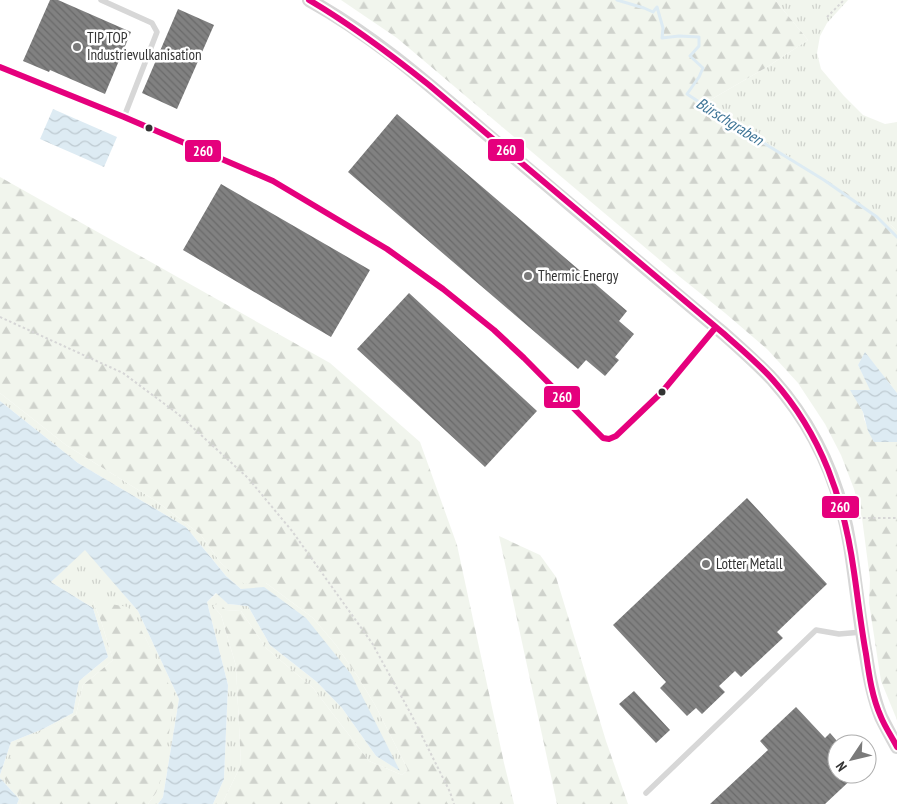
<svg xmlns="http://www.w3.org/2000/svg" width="897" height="804" font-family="'PT Sans Narrow',sans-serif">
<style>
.grass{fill:url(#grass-tufts)}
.forest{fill:url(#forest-firs)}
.water{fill:url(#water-waves)}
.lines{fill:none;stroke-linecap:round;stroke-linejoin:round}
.stream{stroke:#ddebf3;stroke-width:3}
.building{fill:url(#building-back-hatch)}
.path{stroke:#d6d6d6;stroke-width:2;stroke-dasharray:2.5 2.5;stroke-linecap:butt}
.service{stroke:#d7d7d7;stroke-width:5.5}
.tertiary{stroke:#d7d7d7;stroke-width:14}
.bus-1-casing{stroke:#fff;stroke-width:10}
.bus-1{stroke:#e5007d;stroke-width:6}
.poi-dot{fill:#7a7a7a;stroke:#fff;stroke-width:2}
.bus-dot{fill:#333;stroke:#fff;stroke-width:2}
.labels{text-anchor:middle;stroke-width:5;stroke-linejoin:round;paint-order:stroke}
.poi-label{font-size:15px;fill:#333;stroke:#fff;text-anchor:start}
.water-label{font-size:16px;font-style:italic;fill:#3f7597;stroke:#fff}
.line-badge{stroke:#fff;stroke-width:2}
.badge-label{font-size:14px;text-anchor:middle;font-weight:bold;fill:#fff}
</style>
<defs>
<pattern id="grass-tufts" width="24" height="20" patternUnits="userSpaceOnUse" patternTransform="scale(1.25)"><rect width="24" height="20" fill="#f1f5ed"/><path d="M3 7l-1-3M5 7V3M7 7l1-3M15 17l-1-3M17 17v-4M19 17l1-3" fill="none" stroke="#cfd2cc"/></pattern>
<pattern id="forest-firs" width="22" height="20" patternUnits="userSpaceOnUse" patternTransform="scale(1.25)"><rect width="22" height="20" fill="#f1f5ed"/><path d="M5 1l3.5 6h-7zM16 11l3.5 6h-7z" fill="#cfd2cc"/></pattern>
<pattern id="water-waves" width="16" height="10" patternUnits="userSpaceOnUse" patternTransform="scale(1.25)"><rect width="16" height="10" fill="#ddebf3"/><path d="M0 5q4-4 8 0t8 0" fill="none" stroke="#becad1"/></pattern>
<pattern id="building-back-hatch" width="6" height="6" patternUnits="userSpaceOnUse" patternTransform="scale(1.25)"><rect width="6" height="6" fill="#818181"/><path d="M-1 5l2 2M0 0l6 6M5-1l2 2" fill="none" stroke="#6a6a6a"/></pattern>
</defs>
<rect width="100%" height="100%" fill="#fff"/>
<path class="grass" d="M775,0H848L827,23L820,36L817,53L821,69L844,96L863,115L885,124L897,122V231L892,226L705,103L767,67L808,40Z
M0,393L66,445L156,501L200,534L221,563L244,583H266L313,618L336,645L358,677L375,705L408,770L402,775L369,761L313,688L266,648L241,611L226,610L213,606L221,615L236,666L241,765L222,804H213L224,779L228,685L207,602L217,593L228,604L248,606L270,645L317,682L342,708L376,756L399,770L241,589L226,576L186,527L78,463L0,401Z
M85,549L138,611L179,699L163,797L158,804H148L156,793L157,663L145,637L93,601L101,621L113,660L83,685L76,715L15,745L22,800L20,804H17L19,799L0,778V775L11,742L43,729L73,713L79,681L108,657L93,608L51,582Z"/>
<path class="forest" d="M341,0H775L808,40L767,67L705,103L853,197L892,226L897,231V393L865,353L858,365L871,391L851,390L863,412L864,419L874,442H897V720L881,681L869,603L870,579L862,518L854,489L841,455L825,424L798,383L767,349L725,313L680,277L397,38Z
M0,177L330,363L420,442L457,545L504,763L514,804H222L241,765L236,666L221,615L213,606L219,603L226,610L241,611L266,648L313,688L369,761L402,775L408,770L375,705L358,677L336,645L313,618L266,583L244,584L221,563L200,534L156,501L66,445L0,393Z
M499,536L540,555L556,577L606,741L628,804H557Z
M93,601L128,607L145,637L175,697L162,775L156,793L148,804H20L22,799L3,777L15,744L76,715L83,685L113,660L101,621Z"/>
<path class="water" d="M53,109L117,137L104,167L40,139Z
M865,352L897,393V442H874L868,431L863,412L850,390H870L858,365Z
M0,401L78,463L186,527L226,576L241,589L264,587L306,618L351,674L400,771L376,756L342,708L317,682L270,645L248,606L228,604L216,593L207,602L228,685L224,779L213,804H158L163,797L179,699L138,611L85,550L51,582L93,608L108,657L79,681L73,713L43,729L11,742L0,775Z
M0,778L19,799L17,804H0Z"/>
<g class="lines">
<path class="stream" d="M617,0L644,8L653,12L657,7L663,28L662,38L679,36L699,37V46L690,56L703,68L699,77L687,94L731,123L824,180L877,217L897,237"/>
</g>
<path class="building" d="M50,0H58L131,32L105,94L50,70L49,72L23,61Z
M178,9L214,25L177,109L142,93Z
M397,114L627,311L619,321L634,334L615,357L619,360L605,376L586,360L578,369L348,172Z
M221,184L370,270L331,337L183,250Z
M409,293L537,411L485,467L357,349Z
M747,498L827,584L777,632L783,638L741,677L735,671L719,686L725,692L702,714L696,708L687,716L660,688L666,682L613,625Z
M634,691L670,730L656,743L619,704Z
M796,707L825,738L830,733L837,741V774H857L825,804H710L768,750L760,741Z"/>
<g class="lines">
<path class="path" d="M827,17L844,0
M0,317L123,373L178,414L248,478L292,531L372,643L411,714L450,792L454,804
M858,518H897"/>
<path class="service" d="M101,0L152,23L157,32L124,117
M0,67L124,117L273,181L387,249L443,289L494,330L524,358L603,438L609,439L616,436L625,428L662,392L716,328
M646,793L816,630L839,634L862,632"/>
<path class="tertiary" d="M309,0C378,38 436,91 496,142C572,206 647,270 723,333C740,348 757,363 773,380C815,427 840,483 850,546C856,582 859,619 866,655C869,676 873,697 881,717C886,727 892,738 897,747"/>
<defs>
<path id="bus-1" d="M309,0C352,25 390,54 429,85L723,333C740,348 758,363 773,380C822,435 844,500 854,572C858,599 861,627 866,654C869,675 872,697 881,717C885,727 892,737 897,747
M0,67L124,117L273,181L387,249L443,289L494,330L524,358L603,438L609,439L616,436L662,392L716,327"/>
</defs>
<use href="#bus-1" class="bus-1-casing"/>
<use href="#bus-1" class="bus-1"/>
</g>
<g class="poi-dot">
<circle cx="77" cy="47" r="5"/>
<circle cx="528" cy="276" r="5"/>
<circle cx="706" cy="564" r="5"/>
</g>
<g class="bus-dot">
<circle cx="149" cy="128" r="4.5"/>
<circle cx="662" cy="392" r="4.5"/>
</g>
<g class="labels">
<g class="poi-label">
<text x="87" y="43">TIP TOP<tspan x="87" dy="17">Industrievulkanisation</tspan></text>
<text x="538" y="281">Thermic Energy</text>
<text x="716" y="569">Lotter Metall</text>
</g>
<g class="water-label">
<text transform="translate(730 121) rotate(32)" y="6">Bürschgraben</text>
</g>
</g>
<g class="line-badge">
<rect x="487" y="138" width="38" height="24" rx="5" fill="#e5007d"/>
<rect x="184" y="139" width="38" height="24" rx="5" fill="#e5007d"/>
<rect x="543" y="385" width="38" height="24" rx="5" fill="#e5007d"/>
<rect x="821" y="495" width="39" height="24" rx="5" fill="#e5007d"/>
</g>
<g class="badge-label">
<text x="506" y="155">260</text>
<text x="203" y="156">260</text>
<text x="562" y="402">260</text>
<text x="840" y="512">260</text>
</g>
<g transform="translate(852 759) rotate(235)"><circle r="24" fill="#ffffff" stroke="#adadad"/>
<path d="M0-4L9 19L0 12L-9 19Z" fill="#7a7a7a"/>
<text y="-8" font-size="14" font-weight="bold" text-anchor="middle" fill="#333333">N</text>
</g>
</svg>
